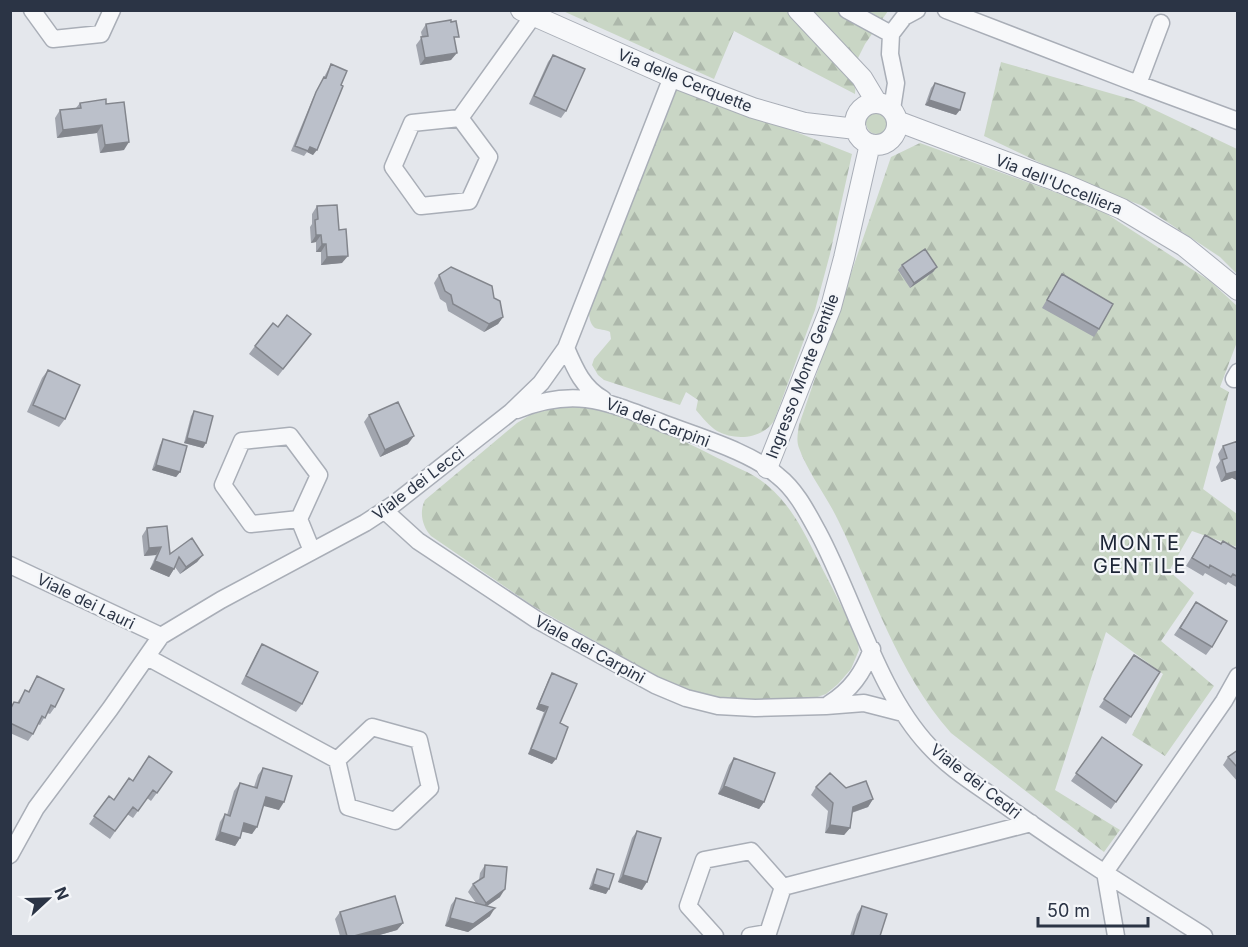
<svg xmlns="http://www.w3.org/2000/svg" width="1248" height="947" font-family="Inter,sans-serif">
<style>
.grass{fill:#c9d6c5}
.forest{fill:url(#forest-firs)}
.lines{fill:none;stroke-linecap:round;stroke-linejoin:round}
.minor-casing{stroke:#a9aeb7;stroke-width:19}
.tertiary-casing{stroke:#a9aeb7;stroke-width:22}
.minor{stroke:#f7f8fa;stroke-width:16}
.tertiary{stroke:#f7f8fa;stroke-width:20}
.wall{fill:#a1a5ae}
.shaded-wall{fill:#83868d}
.building{fill:#bbc0ca;stroke:#83868d;stroke-width:1.5}
.labels{text-anchor:middle;stroke-width:4.5;stroke-linejoin:round;paint-order:stroke}
.street-label{font-size:16px;fill:#2b3445;stroke:#f4f6f9}
.quarter-label{font-size:20px;letter-spacing:1.5px;fill:#1d2536;stroke:#f4f6f9}
</style>
<defs>
<pattern id="forest-firs" width="22" height="20" patternUnits="userSpaceOnUse" patternTransform="scale(1.5)"><rect width="22" height="20" fill="#c9d6c5"/><path d="M5 1l3.5 6h-7zM16 11l3.5 6h-7z" fill="#adb8ab"/></pattern>
</defs>
<rect width="100%" height="100%" fill="#e4e7ec"/>
<path class="grass" d="M866 123a11 11 0 1 1 22 0a11 11 0 1 1-22 0Z"/>
<path class="forest" d="M563,11H888L865,44L857,60L855,94L734,31L714,79Z
M1001,62L1134,100L1237,149V274L1220,257L1143,206L1080,182L984,136Z
M675,84L852,154L830,254L815,310L774,421C762,439 735,441 717,431C709,426 702,417 696,410L698,400L686,392L680,405L604,380L598,375L592,365L594,359L611,339L610,332C605,329 599,330 595,328C588,323 589,311 589,304Z
M920,143L1096,207L1210,281L1237,306V342L1220,387L1229,392L1203,489L1237,514V547L1192,531L1169,571L1194,593L1161,641L1214,686L1165,756L1132,735L1163,674L1106,632L1055,790L1120,830L1104,852L951,733C897,672 873,592 838,520C826,495 808,473 799,448C796,441 798,432 799,425L891,157Z
M562,405C623,404 692,447 747,472C787,492 804,532 823,570C835,593 846,615 857,638L859,650L851,669L838,684L826,694L806,701L725,700L685,689L667,682L533,606L431,536C422,526 419,512 425,500L517,423L530,415Z"/>
<g class="lines">
<defs>
<path id="minor" d="M32,10L53,39L101,34L112,10
M847,10L891,34L904,17L917,10
M946,10L1138,84L1161,23
M891,34L890,54L896,83L892,109
M1138,84L1238,121
M460,118L489,157L469,201L421,206L393,167L412,123Z
M460,118L533,16
M566,348C575,369 583,388 603,399
M1234,379L1238,372
M517,410C575,387 605,401 660,422C695,436 750,451 778,476C796,490 807,512 818,532C854,599 878,692 929,746C950,769 977,785 1002,803C1067,850 1136,893 1204,936
M290,436L319,475L299,519L251,524L223,485L242,441Z
M385,511L418,541L537,620L655,685L686,698L718,706L755,708L826,706L864,703L903,713
M299,519L312,551
M10,565L161,636
M147,657L337,760
M829,704C851,690 863,673 872,649
M372,727L419,740L430,788L395,821L348,807L337,760Z
M10,855L36,808L110,709L161,636L221,600L365,523L394,504L511,412L541,383L566,348L672,77
M783,887L1031,823
M715,936L688,906L704,860L751,851L783,887
M750,936L768,933L783,887
M1116,936L1105,872L1224,701L1238,676"/>
<path id="tertiary" d="M521,10L672,77L753,108L805,123L856,129
M798,10L862,78L877,103
M855 124a21 21 0 1 1 42 0a21 21 0 1 1-42 0Z
M897,121L1062,183L1122,209L1184,246L1238,290
M767,468L831,307L844,258L870,144"/>
</defs>
<use href="#minor" class="minor-casing"/>
<use href="#tertiary" class="tertiary-casing"/>
<use href="#minor" class="minor"/>
<use href="#tertiary" class="tertiary"/>
</g>
<path class="wall" d="M426,24L455,42L451,60L420,65L416,45L422,37L421,32Z
M553,55L566,111L561,118L529,104L548,62Z
M331,64L313,155L307,152L304,156L291,151L313,98Z
M935,83L956,115L925,105L931,88Z
M80,103L106,104L124,150L100,153L97,133L57,138L55,118L60,110L76,108Z
M317,206L339,230L342,263L321,265V252H316V242L311,243L310,227L312,224V214Z
M902,265L937,267L933,272L910,288L898,270Z
M1062,274L1099,329L1094,337L1042,308Z
M439,275L494,298L503,317L498,324L484,332L448,311L446,303L440,299L434,283Z
M278,327L311,334L278,376L249,354L255,346Z
M48,370L65,419L59,427L27,412L42,378Z
M194,411L206,443L203,448L184,443L191,416Z
M369,415L408,444L380,457L364,422Z
M163,439L180,472L176,477L152,470L160,445Z
M1238,441L1232,478L1221,482L1216,467L1220,461L1218,454L1223,446Z
M147,528L170,554L203,555L197,562L180,574L175,567L169,577L150,569L156,555L144,556L142,536Z
M1205,535L1221,544L1238,550V588L1228,582L1226,585L1205,573L1203,576L1186,566Z
M1196,602L1212,647L1206,655L1174,635Z
M262,644L302,704L296,712L241,684L257,652Z
M1134,655L1160,672L1126,724L1099,707Z
M552,673L560,723L552,764L528,754L544,712L536,709L549,678Z
M37,676L55,707L50,714L47,713L40,725L38,724L33,734L28,741L10,733V707L14,702L17,703L25,690L28,692Z
M1102,737L1142,765L1111,809L1071,781Z
M1238,750V782L1223,765L1228,757Z
M734,758L764,802L759,809L718,794L729,765Z
M263,768L279,810L263,805L252,834L242,831L240,838L235,846L215,840L220,822L225,814L227,815L234,791L240,783L254,787L258,775Z
M172,772L151,801L147,798L133,818L127,814L110,839L89,824L109,796L114,800L133,781Z
M816,787L846,788L873,799L868,807L852,813L850,828L844,835L825,833L828,811L811,795Z
M637,831L642,890L618,882L632,838Z
M485,865L500,897L487,906L490,916L468,932L445,926L451,905L456,898L476,903L468,892L473,884L479,880L480,873Z
M597,869L606,894L589,889L594,874Z
M862,906L880,936H850L857,914Z
M340,912L403,923L397,930L376,936H340L335,919Z"/>
<path class="shaded-wall" d="M457,53L451,60L420,65L425,58Z
M929,100L960,110L956,115L925,105Z
M102,125L97,133L57,138L63,130Z
M129,142L124,150L100,153L105,145Z
M310,147L317,150L313,155L307,152Z
M316,235H321L316,242L311,243Z
M322,244H326L321,252H316Z
M348,256L342,263L321,265L327,257Z
M937,267L933,272L910,288L914,283Z
M503,317L498,324L484,332L489,324Z
M414,436L408,444L380,457L385,450Z
M187,438L206,443L203,448L184,443Z
M156,465L180,472L176,477L152,470Z
M1237,471L1238,481L1232,478L1221,482L1226,474Z
M161,547L156,555L144,556L149,548Z
M203,555L197,562L180,574L186,567Z
M155,561L174,569L169,577L150,569Z
M539,704L548,707L544,712L536,709Z
M531,749L556,759L552,764L528,754Z
M724,786L764,802L759,809L718,794Z
M266,797L284,802L279,810L260,805Z
M873,799L868,807L847,814L853,807Z
M244,823L257,827L252,834L239,831Z
M830,825L850,828L844,835L825,833Z
M220,832L240,838L235,846L215,840Z
M623,875L647,882L642,890L618,882Z
M593,884L609,889L606,894L589,889Z
M505,889L500,897L481,910L486,903Z
M495,908L490,916L468,932L445,926L450,918Z
M403,923L397,930L376,936H354Z"/>
<path class="building" d="M451,20V22L456,21L459,37H454L457,53L425,58L421,37L428,36L426,24Z
M553,55L585,69L566,111L534,96Z
M331,64L347,71L341,85L343,86L317,150L310,147L308,151L295,146L316,92L324,77L326,78Z
M935,83L965,93L960,110L929,100Z
M106,99V104L124,102L129,142L105,145L102,125L63,130L60,110L81,108L80,103Z
M337,205L339,230L346,229L348,256L327,257L326,244H322L321,235H316L315,220L318,219L317,206Z
M925,249L937,267L914,283L902,265Z
M451,267L492,286L494,298L500,301L503,317L489,324L453,304L451,295L445,291L439,275Z
M1062,274L1113,304L1099,329L1047,300Z
M287,315L311,334L283,369L255,346L273,323L278,327Z
M48,370L80,385L65,419L33,405Z
M398,402L414,436L385,450L369,415Z
M194,411L213,416L206,443L187,438Z
M163,439L187,446L180,472L156,465Z
M1238,441V471L1226,474L1222,460L1227,458L1223,446Z
M167,526L170,554L192,538L203,555L186,567L179,557L174,569L155,561L161,547L149,548L147,528Z
M1205,535L1221,544L1223,541L1238,550V577L1233,574L1231,577L1210,565L1209,568L1192,558Z
M1196,602L1227,621L1212,647L1180,628Z
M262,644L318,672L302,704L246,676Z
M1134,655L1160,672L1131,717L1104,699Z
M552,673L577,684L560,723L568,727L556,759L531,749L548,707L539,704Z
M37,676L64,689L55,707L51,705L45,718L42,716L33,734L10,723V710L14,702L19,703L25,690L29,692Z
M1102,737L1142,765L1116,802L1076,773Z
M1238,750V768L1228,757Z
M149,756L172,772L157,793L153,790L138,811L133,807L115,831L94,816L109,796L114,800L129,778L133,781Z
M734,758L775,773L764,802L724,786Z
M263,768L292,776L284,802L266,797L257,827L244,823L240,838L220,832L225,814L230,816L240,783L257,788Z
M830,773L846,788L866,781L873,799L853,807L850,828L830,825L833,803L816,787Z
M637,831L661,838L647,882L623,875Z
M485,865L507,867L505,889L486,903L473,884L484,877Z
M597,869L614,874L609,889L593,884Z
M395,896L403,923L354,936H347L340,912Z
M456,898L495,908L473,924L450,918Z
M862,906L887,914L880,936H853Z"/>
<g class="labels">
<g class="street-label">
<text transform="translate(685 80) rotate(22)" y="6">Via delle Cerquette</text>
<text transform="translate(1059 184) rotate(22)" y="6">Via dell'Uccelliera</text>
<text transform="translate(802 376) rotate(-69)" y="6">Ingresso Monte Gentile</text>
<text transform="translate(658 422) rotate(21)" y="6">Via dei Carpini</text>
<text transform="translate(418 483) rotate(-37)" y="6">Viale dei Lecci</text>
<text transform="translate(86 601) rotate(26)" y="6">Viale dei Lauri</text>
<text transform="translate(590 649) rotate(29)" y="6">Viale dei Carpini</text>
<text transform="translate(976 781) rotate(38)" y="6">Viale dei Cedri</text>
</g>
<g class="quarter-label">
<text x="1140" y="550">MONTE<tspan x="1140" dy="23">GENTILE</tspan></text>
</g>
</g>
<rect width="1248" height="947" fill="none" stroke="#2b3445" stroke-width="24"/>
<g transform="translate(48 899) rotate(68)" stroke="#f4f6f9" stroke-width="4.5" paint-order="stroke">
<path d="M0-4.5L10 22L0 15L-10 22Z" fill="#2b3445"/>
<text y="-9" font-size="16" font-weight="bold" text-anchor="middle" fill="#2b3445">N</text>
</g>
<path d="M1038 917v9h110v-9" fill="none" stroke="#2b3445" stroke-width="3"/>
<text x="1047" y="917" font-size="18" fill="#2b3445" stroke="#f4f6f9" stroke-width="4.5" paint-order="stroke">50 m</text>
</svg>
